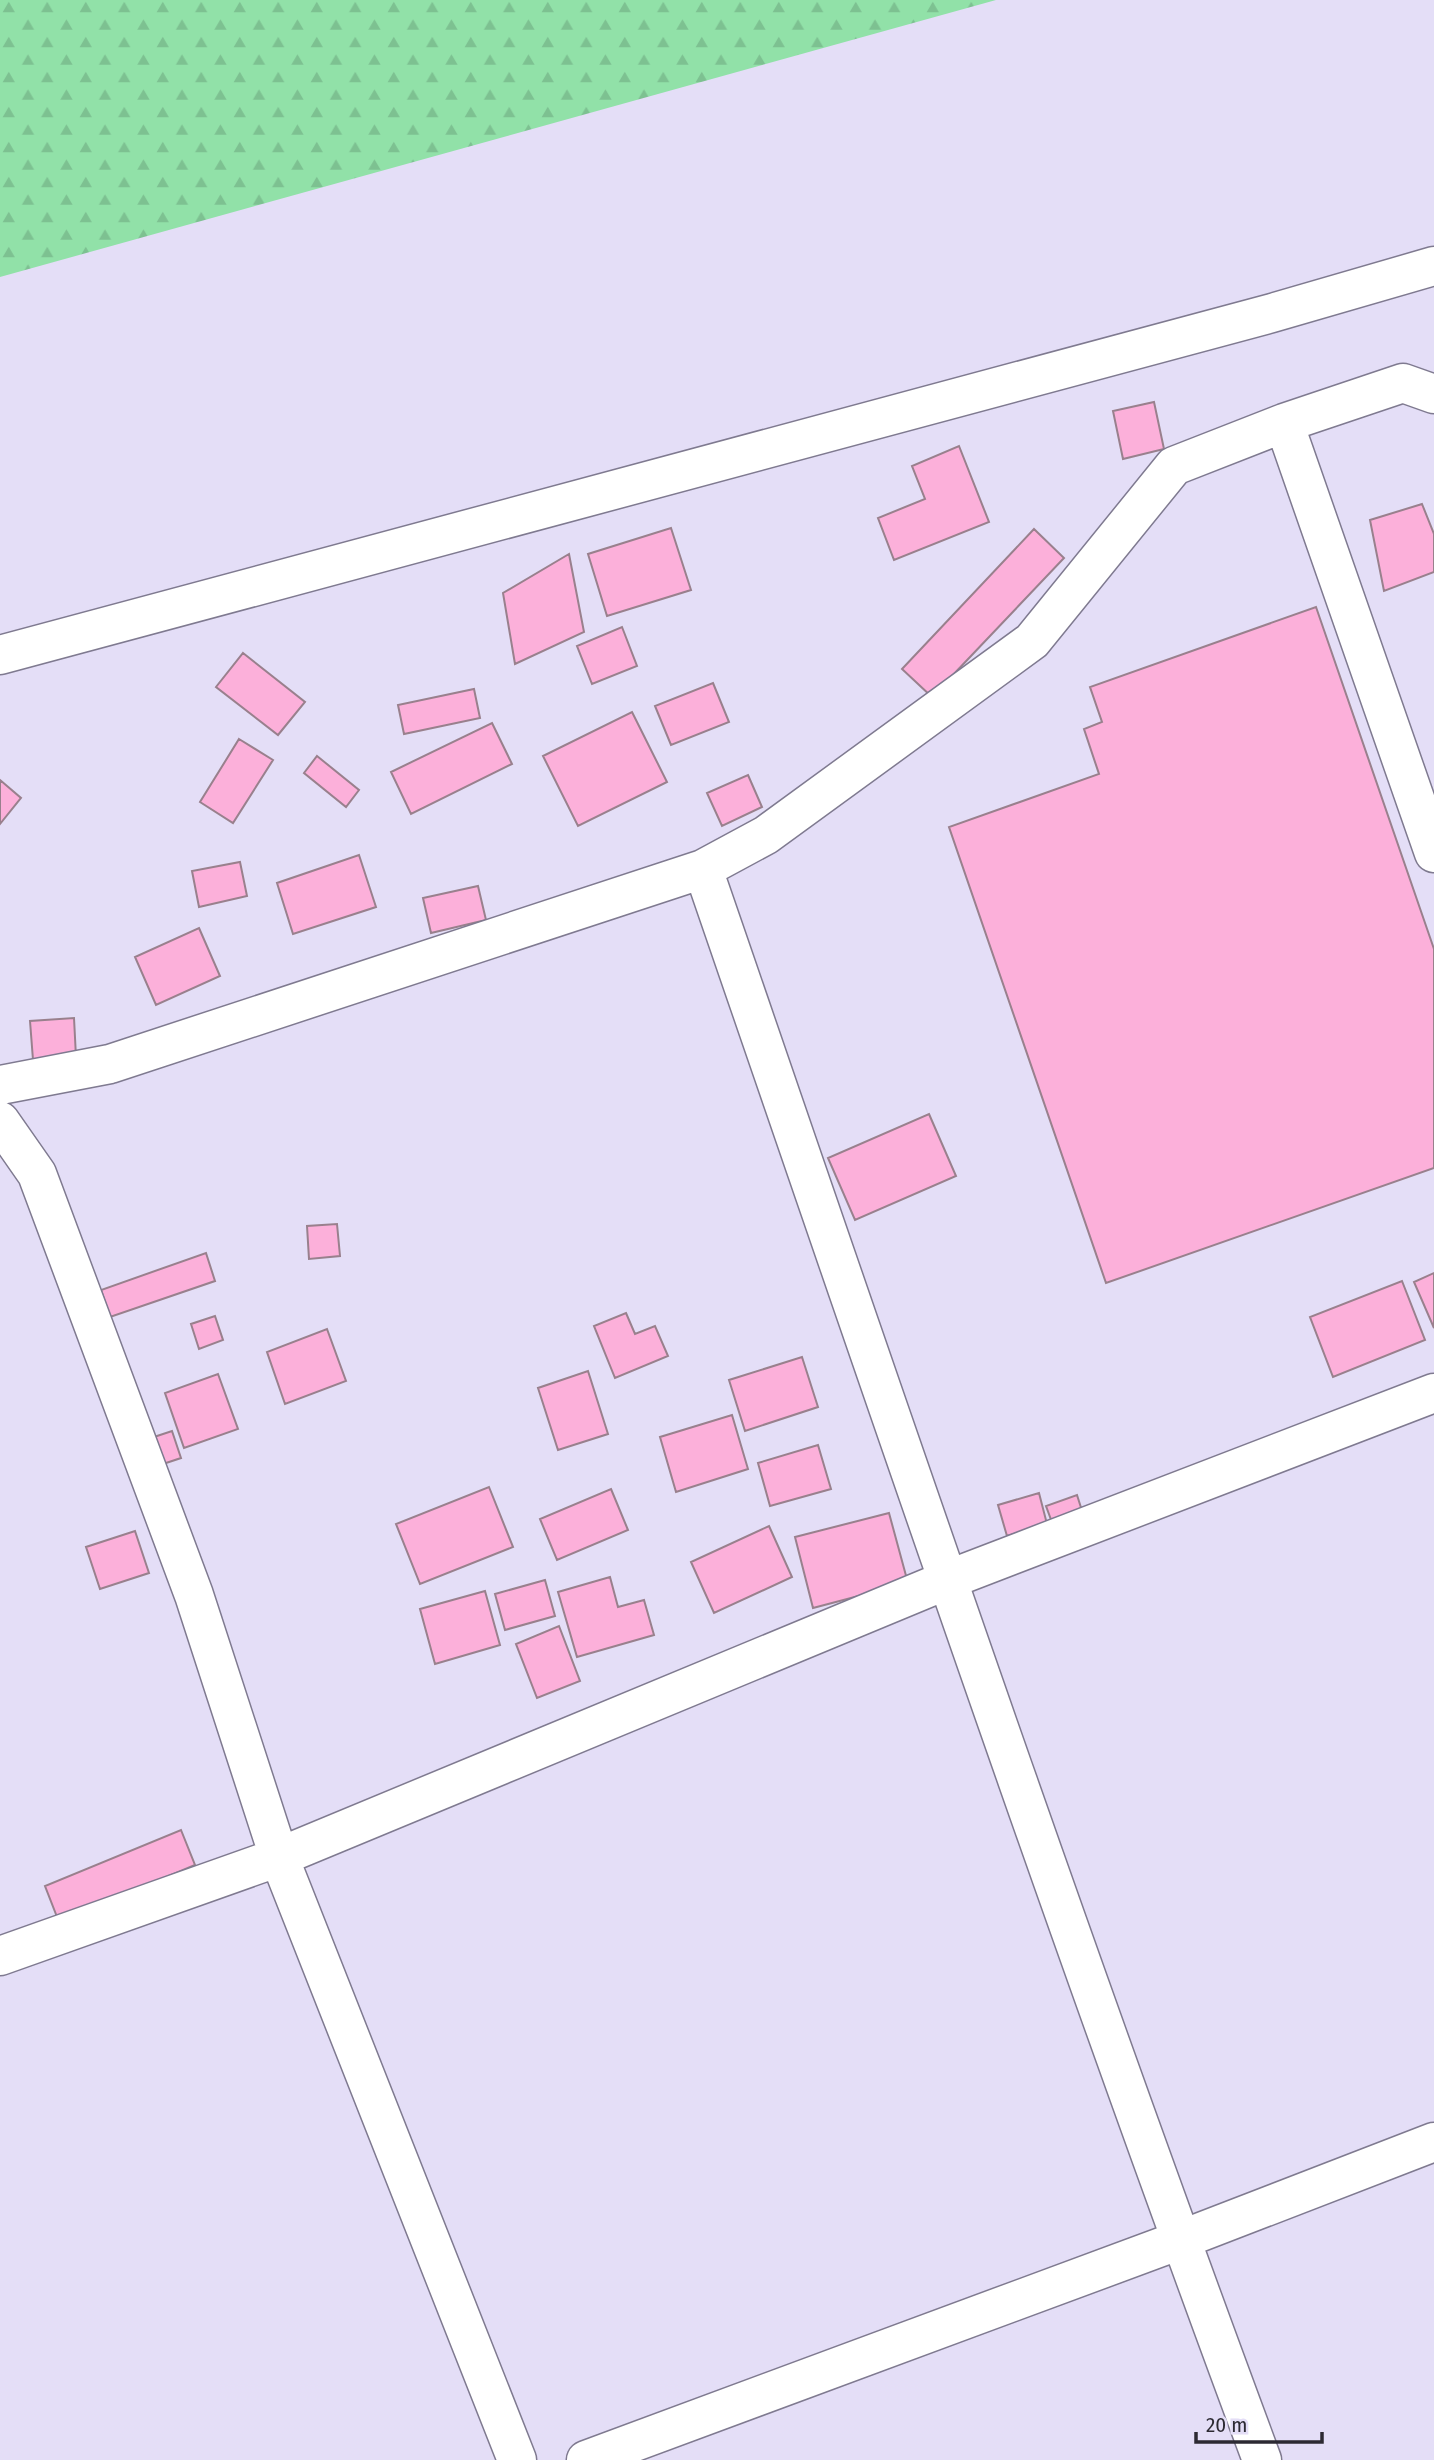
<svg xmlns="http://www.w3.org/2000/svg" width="1434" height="2460" font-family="'Fira Sans Condensed',sans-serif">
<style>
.forest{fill:url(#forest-firs)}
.building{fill:#fcb0da;stroke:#99808d;stroke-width:2}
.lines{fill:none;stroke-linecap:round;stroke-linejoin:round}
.minor-casing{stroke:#7f7a90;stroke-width:41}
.secondary-casing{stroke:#7f7a90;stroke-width:41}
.minor{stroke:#fff;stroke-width:38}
.secondary{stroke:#fff;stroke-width:38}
</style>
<defs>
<pattern id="forest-firs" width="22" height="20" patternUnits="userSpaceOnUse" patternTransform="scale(1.75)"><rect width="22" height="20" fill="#91e1a8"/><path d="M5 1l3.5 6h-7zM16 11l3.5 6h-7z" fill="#7dc191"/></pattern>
</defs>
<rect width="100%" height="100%" fill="#e4def7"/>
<path class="forest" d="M0,0H996L0,277Z"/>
<path class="building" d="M1154,402L1164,449L1123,459L1113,411Z
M959,446L989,522L894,560L878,518L925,499L912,466Z
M1422,504L1434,534V572L1384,591L1370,520Z
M671,528L691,590L607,616L588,554Z
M1034,529L1064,558L932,697L902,669Z
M569,554L584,632L515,664L503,593Z
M1316,607L1434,949V1168L1106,1283L949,827L1099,774L1084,729L1102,722L1090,687Z
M622,627L637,666L592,684L577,646Z
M243,653L305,702L278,735L216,687Z
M713,683L729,722L671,745L655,706Z
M474,689L480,718L404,734L398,705Z
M632,712L667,782L578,826L543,756Z
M492,723L512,764L411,814L391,772Z
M239,739L273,760L233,823L200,802Z
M317,756L359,790L346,807L304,773Z
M748,775L762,807L722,826L707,793Z
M0,780L21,798L0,824Z
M359,855L376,907L293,934L277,883Z
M240,862L247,896L199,907L192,871Z
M478,886L486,920L431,933L423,898Z
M199,928L220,976L156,1005L135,957Z
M74,1018L76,1057L33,1060L30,1021Z
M929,1114L956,1176L855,1220L828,1158Z
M337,1224L340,1256L309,1259L307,1226Z
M206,1253L215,1281L110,1317L101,1290Z
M1434,1273V1328L1414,1282Z
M1402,1281L1425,1340L1333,1377L1310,1317Z
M626,1313L635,1334L655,1326L668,1356L615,1378L594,1326Z
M215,1316L223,1340L199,1349L191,1324Z
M327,1329L346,1381L285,1404L267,1352Z
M802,1357L818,1407L745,1431L729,1380Z
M588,1371L608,1434L558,1450L538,1388Z
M218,1374L238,1429L184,1448L165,1393Z
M732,1415L748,1469L676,1492L660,1437Z
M172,1431L181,1458L154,1467L145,1440Z
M818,1445L831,1489L770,1506L758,1463Z
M489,1487L513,1547L420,1584L396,1524Z
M611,1489L628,1530L557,1560L540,1519Z
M1039,1493L1047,1524L1007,1536L998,1505Z
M1077,1495L1083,1514L1053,1525L1046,1506Z
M889,1513L908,1583L813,1608L795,1537Z
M769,1526L792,1577L714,1613L691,1562Z
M135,1531L149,1573L100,1589L86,1547Z
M610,1577L618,1607L644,1600L654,1635L577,1657L558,1592Z
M545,1580L555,1616L505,1630L495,1594Z
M485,1591L500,1645L435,1664L420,1609Z
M559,1626L580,1681L537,1698L516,1644Z
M181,1830L195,1865L59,1922L45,1886Z"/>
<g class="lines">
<defs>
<path id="minor" d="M1284,423L1434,853
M703,869C886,1401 1066,1933 1262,2460
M0,1085L110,1064L703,869L766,835L1032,641L1174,466L1284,423L1403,383L1434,394
M0,1121L37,1174L194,1595L279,1857L517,2460
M0,1956L279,1857L947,1580L1434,1393
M586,2460L1180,2240L1434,2142"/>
<path id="secondary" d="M0,655L1272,313L1434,266"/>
</defs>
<use href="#minor" class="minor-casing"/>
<use href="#secondary" class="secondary-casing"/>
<use href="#minor" class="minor"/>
<use href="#secondary" class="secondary"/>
</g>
<path d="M1196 2432v10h126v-10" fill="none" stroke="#2c2a33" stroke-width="3.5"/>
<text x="1206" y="2432" font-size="21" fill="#2c2a33" stroke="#e4def7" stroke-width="5" paint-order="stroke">20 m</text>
</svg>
